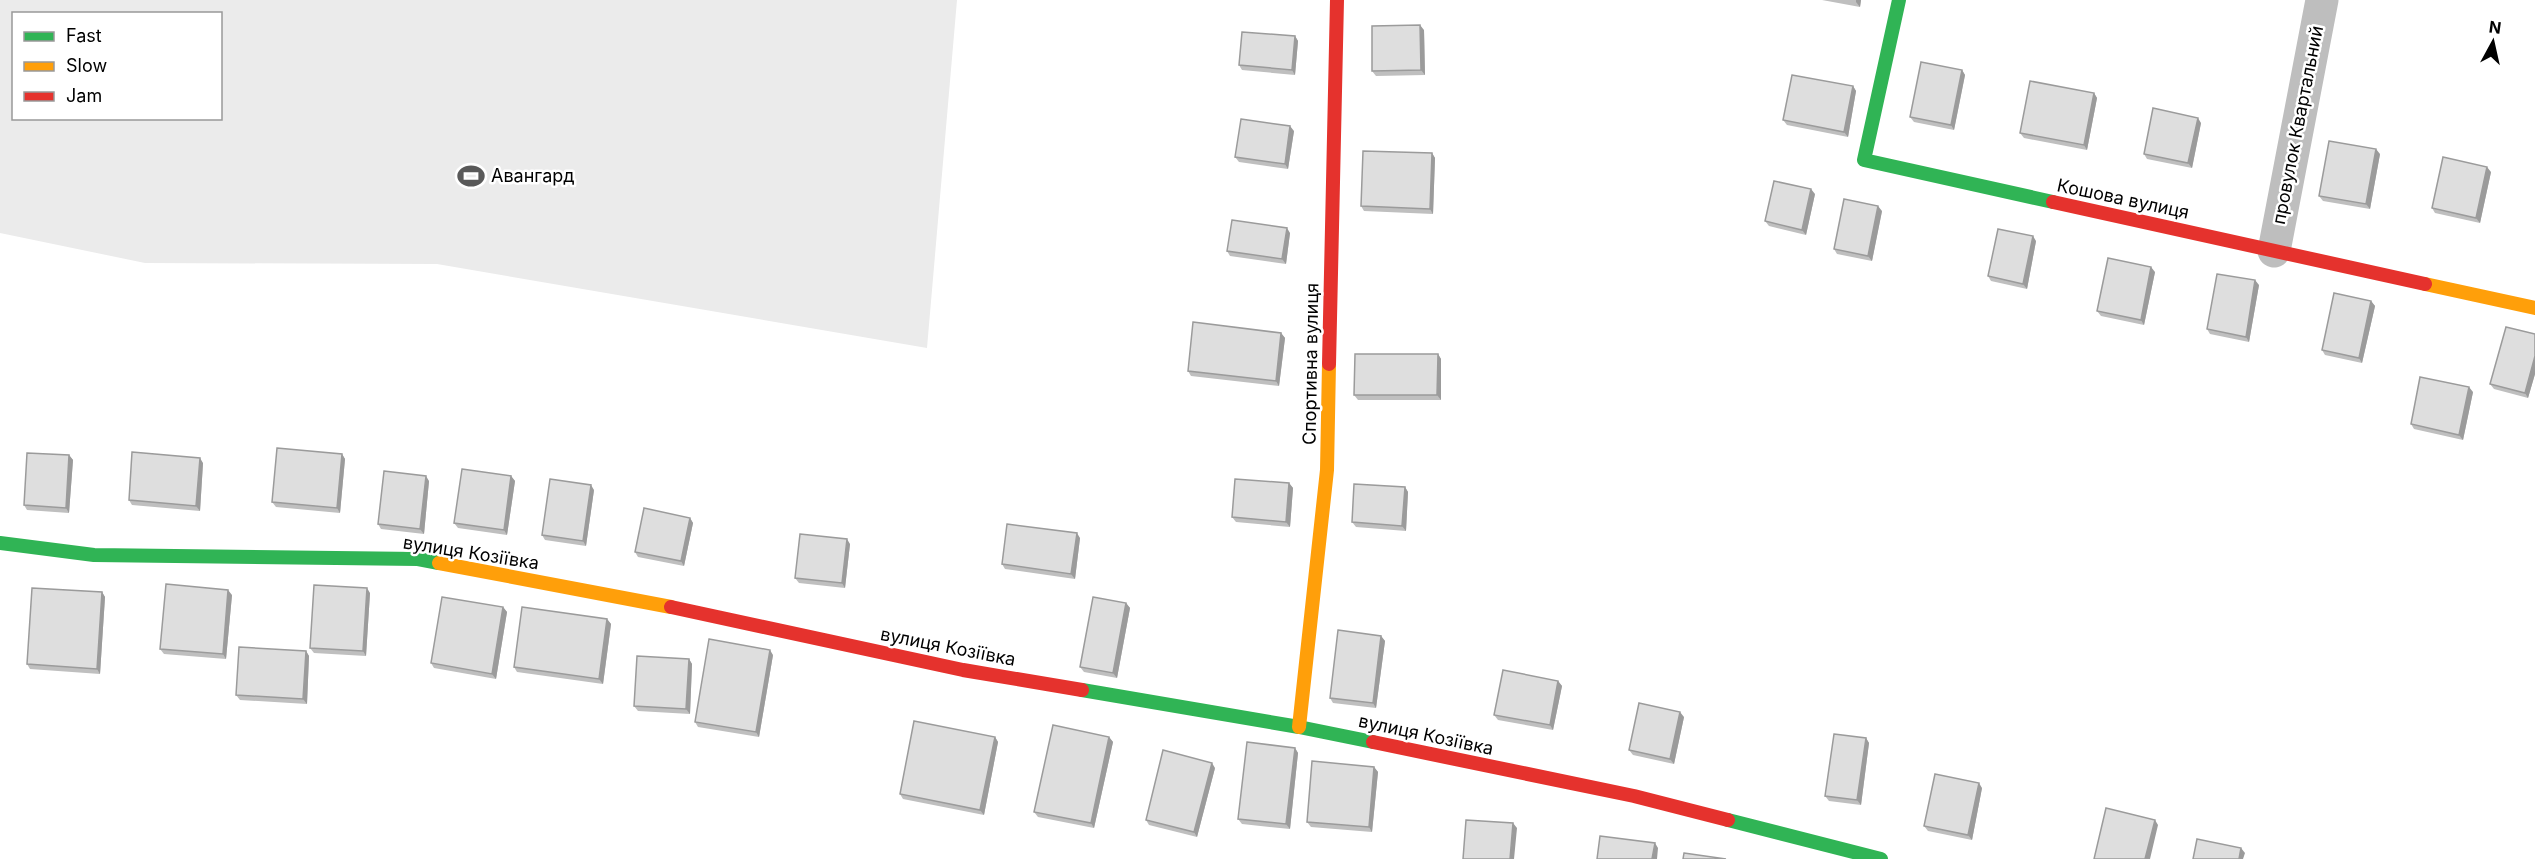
<svg xmlns="http://www.w3.org/2000/svg" width="2535" height="859" font-family="Inter,sans-serif">
<style>
.green{fill:#ebebeb;fill-rule:evenodd}
.lines{fill:none;stroke-linecap:round;stroke-linejoin:round}
.street{stroke:#bebebe;stroke-width:33}
.fast{stroke:#30b455;stroke-width:14}
.slow{stroke:#ff9f0a;stroke-width:14}
.jam{stroke:#e5322d;stroke-width:14}
.wall{fill:#bfbfbf}
.shaded-wall{fill:#9b9b9b}
.building{fill:#dedede;stroke:#9b9b9b;stroke-width:1.5}
.labels{text-anchor:middle;stroke-width:5;stroke-linejoin:round;paint-order:stroke}
.street-label{font-size:18px;fill:#000;stroke:#fff}
.poi-label{font-size:18px;fill:#000;stroke:#fff;text-anchor:start}
</style>
<rect width="100%" height="100%" fill="#fff"/>
<path class="green" d="M0,0H957L927,348L437,264L145,263L0,233ZM14,14H220V118H14Z"/>
<g class="lines">
<path class="street" d="M2274,251L2322,0"/>
<path class="fast" d="M1899,0L1864,160L2053,202
M0,543L94,555L418,559L439,563
M1082,690L1299,727L1373,742
M1728,820L1881,859"/>
<path class="slow" d="M2425,284L2535,308
M439,563L671,607
M1299,727L1327,470L1329,364"/>
<path class="jam" d="M2053,202L2425,284
M1329,364L1337,0
M671,607L963,670L1082,690
M1373,742L1634,796L1728,820"/>
</g>
<path class="wall" d="M1822,0H1861L1860,7Z
M1424,30L1425,75L1376,76L1372,71Z
M1295,36L1298,41L1295,75L1242,70L1239,65Z
M1962,70L1965,75L1954,130L1914,122L1910,117Z
M1853,86L1856,91L1848,137L1787,125L1783,120Z
M2094,93L2097,98L2087,150L2024,138L2020,133Z
M2201,123L2192,168L2147,159L2144,154Z
M1294,131L1288,169L1239,162L1235,157Z
M1432,153L1435,158L1433,214L1364,211L1361,206Z
M2380,154L2370,209L2323,201L2319,196Z
M2491,172L2480,223L2435,213L2432,208Z
M1815,194L1806,235L1769,226L1765,221Z
M1882,211L1872,261L1837,254L1834,249Z
M1290,233L1286,264L1230,256L1227,251Z
M2036,241L2027,289L1991,281L1988,276Z
M2155,272L2144,325L2101,316L2097,311Z
M2259,285L2249,342L2210,334L2207,329Z
M2371,301L2375,306L2362,363L2325,355L2322,350Z
M1281,333L1285,338L1279,386L1191,376L1188,371Z
M2535,334V374L2528,398L2494,389L2490,384Z
M1438,354L1441,359V400H1358L1354,395Z
M2473,392L2463,440L2414,429L2411,424Z
M342,454L345,459L340,513L276,507L272,502Z
M69,455L73,460L69,513L27,510L24,505Z
M203,463L200,511L132,505L129,500Z
M511,476L515,481L507,535L458,528L454,523Z
M429,481L424,534L381,529L378,524Z
M1289,483L1293,488L1290,527L1236,522L1232,517Z
M1405,487L1408,492L1406,531L1356,527L1352,522Z
M594,490L586,546L545,540L542,535Z
M690,518L693,523L684,566L638,557L635,552Z
M1080,538L1075,579L1005,569L1002,564Z
M850,544L845,588L799,583L795,578Z
M102,592L105,597L100,674L30,669L27,664Z
M370,593L366,656L314,653L310,648Z
M232,595L226,659L164,654L160,649Z
M1126,603L1130,608L1117,678L1084,672L1080,667Z
M503,607L507,612L496,679L434,668L431,663Z
M607,619L611,624L603,684L517,672L514,667Z
M1381,636L1385,641L1376,708L1333,703L1330,698Z
M306,651L309,656L307,704L240,700L236,695Z
M773,655L759,737L698,727L695,722Z
M689,659L692,664L690,714L638,711L634,706Z
M1558,681L1562,686L1553,730L1498,720L1494,715Z
M1684,717L1674,764L1633,755L1629,750Z
M995,737L998,742L984,815L903,799L900,794Z
M1109,737L1113,742L1094,828L1038,817L1034,812Z
M1866,738L1869,743L1861,805L1829,801L1825,796Z
M1295,748L1298,753L1290,829L1242,824L1238,819Z
M1374,767L1378,772L1372,832L1311,827L1307,822Z
M1215,768L1197,837L1149,825L1146,820Z
M1982,788L1972,840L1928,831L1924,826Z"/>
<path class="shaded-wall" d="M1856,0H1861L1860,7L1856,2Z
M1420,25L1424,30L1425,75L1421,70Z
M1295,36L1298,41L1295,75L1292,70Z
M1962,70L1965,75L1954,130L1951,125Z
M1853,86L1856,91L1848,137L1844,132Z
M2094,93L2097,98L2087,150L2084,145Z
M2198,118L2201,123L2192,168L2188,163Z
M1290,126L1294,131L1288,169L1285,164Z
M2376,149L2380,154L2370,209L2366,204Z
M1432,153L1435,158L1433,214L1430,209Z
M2487,167L2491,172L2480,223L2476,218Z
M1811,189L1815,194L1806,235L1802,230Z
M1878,206L1882,211L1872,261L1868,256Z
M1287,228L1290,233L1286,264L1282,259Z
M2033,236L2036,241L2027,289L2023,284Z
M2151,267L2155,272L2144,325L2141,320Z
M2255,280L2259,285L2249,342L2246,337Z
M2371,301L2375,306L2362,363L2359,358Z
M1281,333L1285,338L1279,386L1276,381Z
M1438,354L1441,359V400L1437,395Z
M2535,356V374L2528,398L2525,393Z
M2469,387L2473,392L2463,440L2459,435Z
M342,454L345,459L340,513L337,508Z
M69,455L73,460L69,513L66,508Z
M200,458L203,463L200,511L196,506Z
M426,476L429,481L424,534L420,529Z
M511,476L515,481L507,535L504,530Z
M1289,483L1293,488L1290,527L1286,522Z
M591,485L594,490L586,546L583,541Z
M1405,487L1408,492L1406,531L1402,526Z
M690,518L693,523L684,566L681,561Z
M1077,533L1080,538L1075,579L1071,574Z
M847,539L850,544L845,588L842,583Z
M367,588L370,593L366,656L363,651Z
M228,590L232,595L226,659L223,654Z
M102,592L105,597L100,674L97,669Z
M1126,603L1130,608L1117,678L1113,673Z
M503,607L507,612L496,679L492,674Z
M607,619L611,624L603,684L599,679Z
M1381,636L1385,641L1376,708L1373,703Z
M770,650L773,655L759,737L756,732Z
M306,651L309,656L307,704L303,699Z
M689,659L692,664L690,714L686,709Z
M1558,681L1562,686L1553,730L1550,725Z
M1680,712L1684,717L1674,764L1670,759Z
M995,737L998,742L984,815L980,810Z
M1109,737L1113,742L1094,828L1091,823Z
M1866,738L1869,743L1861,805L1857,800Z
M1295,748L1298,753L1290,829L1286,824Z
M1212,763L1215,768L1197,837L1194,832Z
M1374,767L1378,772L1372,832L1369,827Z
M1979,783L1982,788L1972,840L1968,835Z
M2155,820L2158,825L2150,859H2145Z
M1513,823L1517,828L1514,859H1510Z
M1655,843L1658,848L1657,859H1652Z
M2241,848L2245,853L2243,859H2239Z"/>
<path class="building" d="M1420,25L1421,70L1372,71V26Z
M1242,32L1295,36L1292,70L1239,65Z
M1921,62L1962,70L1951,125L1910,117Z
M1792,75L1853,86L1844,132L1783,120Z
M2030,81L2094,93L2084,145L2020,133Z
M2153,108L2198,118L2188,163L2144,154Z
M1241,119L1290,126L1285,164L1235,157Z
M2329,141L2376,149L2366,204L2319,196Z
M1363,151L1432,153L1430,209L1361,206Z
M2443,157L2487,167L2476,218L2432,208Z
M1774,181L1811,189L1802,230L1765,221Z
M1844,199L1878,206L1868,256L1834,249Z
M1232,220L1287,228L1282,259L1227,251Z
M1998,229L2033,236L2023,284L1988,276Z
M2108,258L2151,267L2141,320L2097,311Z
M2217,274L2255,280L2246,337L2207,329Z
M2334,293L2371,301L2359,358L2322,350Z
M1193,322L1281,333L1276,381L1188,371Z
M2506,327L2535,334V356L2525,393L2490,384Z
M1355,354H1438L1437,395H1354Z
M2420,377L2469,387L2459,435L2411,424Z
M277,448L342,454L337,508L272,502Z
M132,452L200,458L196,506L129,500Z
M27,453L69,455L66,508L24,505Z
M462,469L511,476L504,530L454,523Z
M384,471L426,476L420,529L378,524Z
M550,479L591,485L583,541L542,535Z
M1235,479L1289,483L1286,522L1232,517Z
M1354,484L1405,487L1402,526L1352,522Z
M644,508L690,518L681,561L635,552Z
M1007,524L1077,533L1071,574L1002,564Z
M800,534L847,539L842,583L795,578Z
M166,584L228,590L223,654L160,649Z
M314,585L367,588L363,651L310,648Z
M32,588L102,592L97,669L27,664Z
M442,597L503,607L492,674L431,663Z
M1093,597L1126,603L1113,673L1080,667Z
M522,607L607,619L599,679L514,667Z
M1338,630L1381,636L1373,703L1330,698Z
M709,639L770,650L756,732L695,722Z
M239,647L306,651L303,699L236,695Z
M637,656L689,659L686,709L634,706Z
M1503,670L1558,681L1550,725L1494,715Z
M1639,703L1680,712L1670,759L1629,750Z
M914,721L995,737L980,810L900,794Z
M1053,725L1109,737L1091,823L1034,812Z
M1834,734L1866,738L1857,800L1825,796Z
M1247,742L1295,748L1286,824L1238,819Z
M1163,750L1212,763L1194,832L1146,820Z
M1312,761L1374,767L1369,827L1307,822Z
M1935,774L1979,783L1968,835L1924,826Z
M2106,808L2155,820L2145,859H2094Z
M1466,820L1513,823L1510,859H1463Z
M1600,836L1655,843L1652,859H1597Z
M2197,839L2241,848L2239,859H2193Z
M1684,853L1726,859H1683Z"/>
<defs>
<symbol id="stadium-bare" viewBox="-9 -9 18 18"><path d="M0-5a6.5 5 0 1 0 0 10a6.5 5 0 1 0 0-10ZM-3.5-1.8h7v3.6h-7Z" fill="#595959" stroke="#fff" stroke-width="2.5" paint-order="stroke"/></symbol>
</defs>
<g fill-rule="evenodd">
<use href="#stadium-bare" x="452" y="157" width="38" height="38"/>
</g>
<g class="labels">
<g class="street-label">
<text transform="translate(2298 125) rotate(-79)" y="6">провулок Квартальний</text>
<text transform="translate(2123 199) rotate(12)" y="6">Кошова вулиця</text>
<text transform="translate(1311 364) rotate(-89)" y="6">Спортивна вулиця</text>
<text transform="translate(471 553) rotate(9)" y="6">вулиця Козіївка</text>
<text transform="translate(948 647) rotate(11)" y="6">вулиця Козіївка</text>
<text transform="translate(1426 735) rotate(12)" y="6">вулиця Козіївка</text>
</g>
<g class="poi-label">
<text x="491" y="182">Авангард</text>
</g>
</g>
<rect x="12" y="12" width="210" height="108" fill="#ffffff" stroke="#999999" stroke-width="1.5"/>
<rect x="24" y="32" width="30" height="9" fill="#30b455" stroke="#999999" stroke-width="1.5"/>
<text x="66" y="42" font-size="18" fill="#000000">Fast</text>
<rect x="24" y="62" width="30" height="9" fill="#ff9f0a" stroke="#999999" stroke-width="1.5"/>
<text x="66" y="72" font-size="18" fill="#000000">Slow</text>
<rect x="24" y="92" width="30" height="9" fill="#e5322d" stroke="#999999" stroke-width="1.5"/>
<text x="66" y="102" font-size="18" fill="#000000">Jam</text>
<g transform="translate(2493 42) rotate(8)" stroke="#ffffff" stroke-width="4.5" paint-order="stroke">
<path d="M0-4.5L10 22L0 15L-10 22Z" fill="#000000"/>
<text y="-9" font-size="16" font-weight="bold" text-anchor="middle" fill="#000000">N</text>
</g>
</svg>
